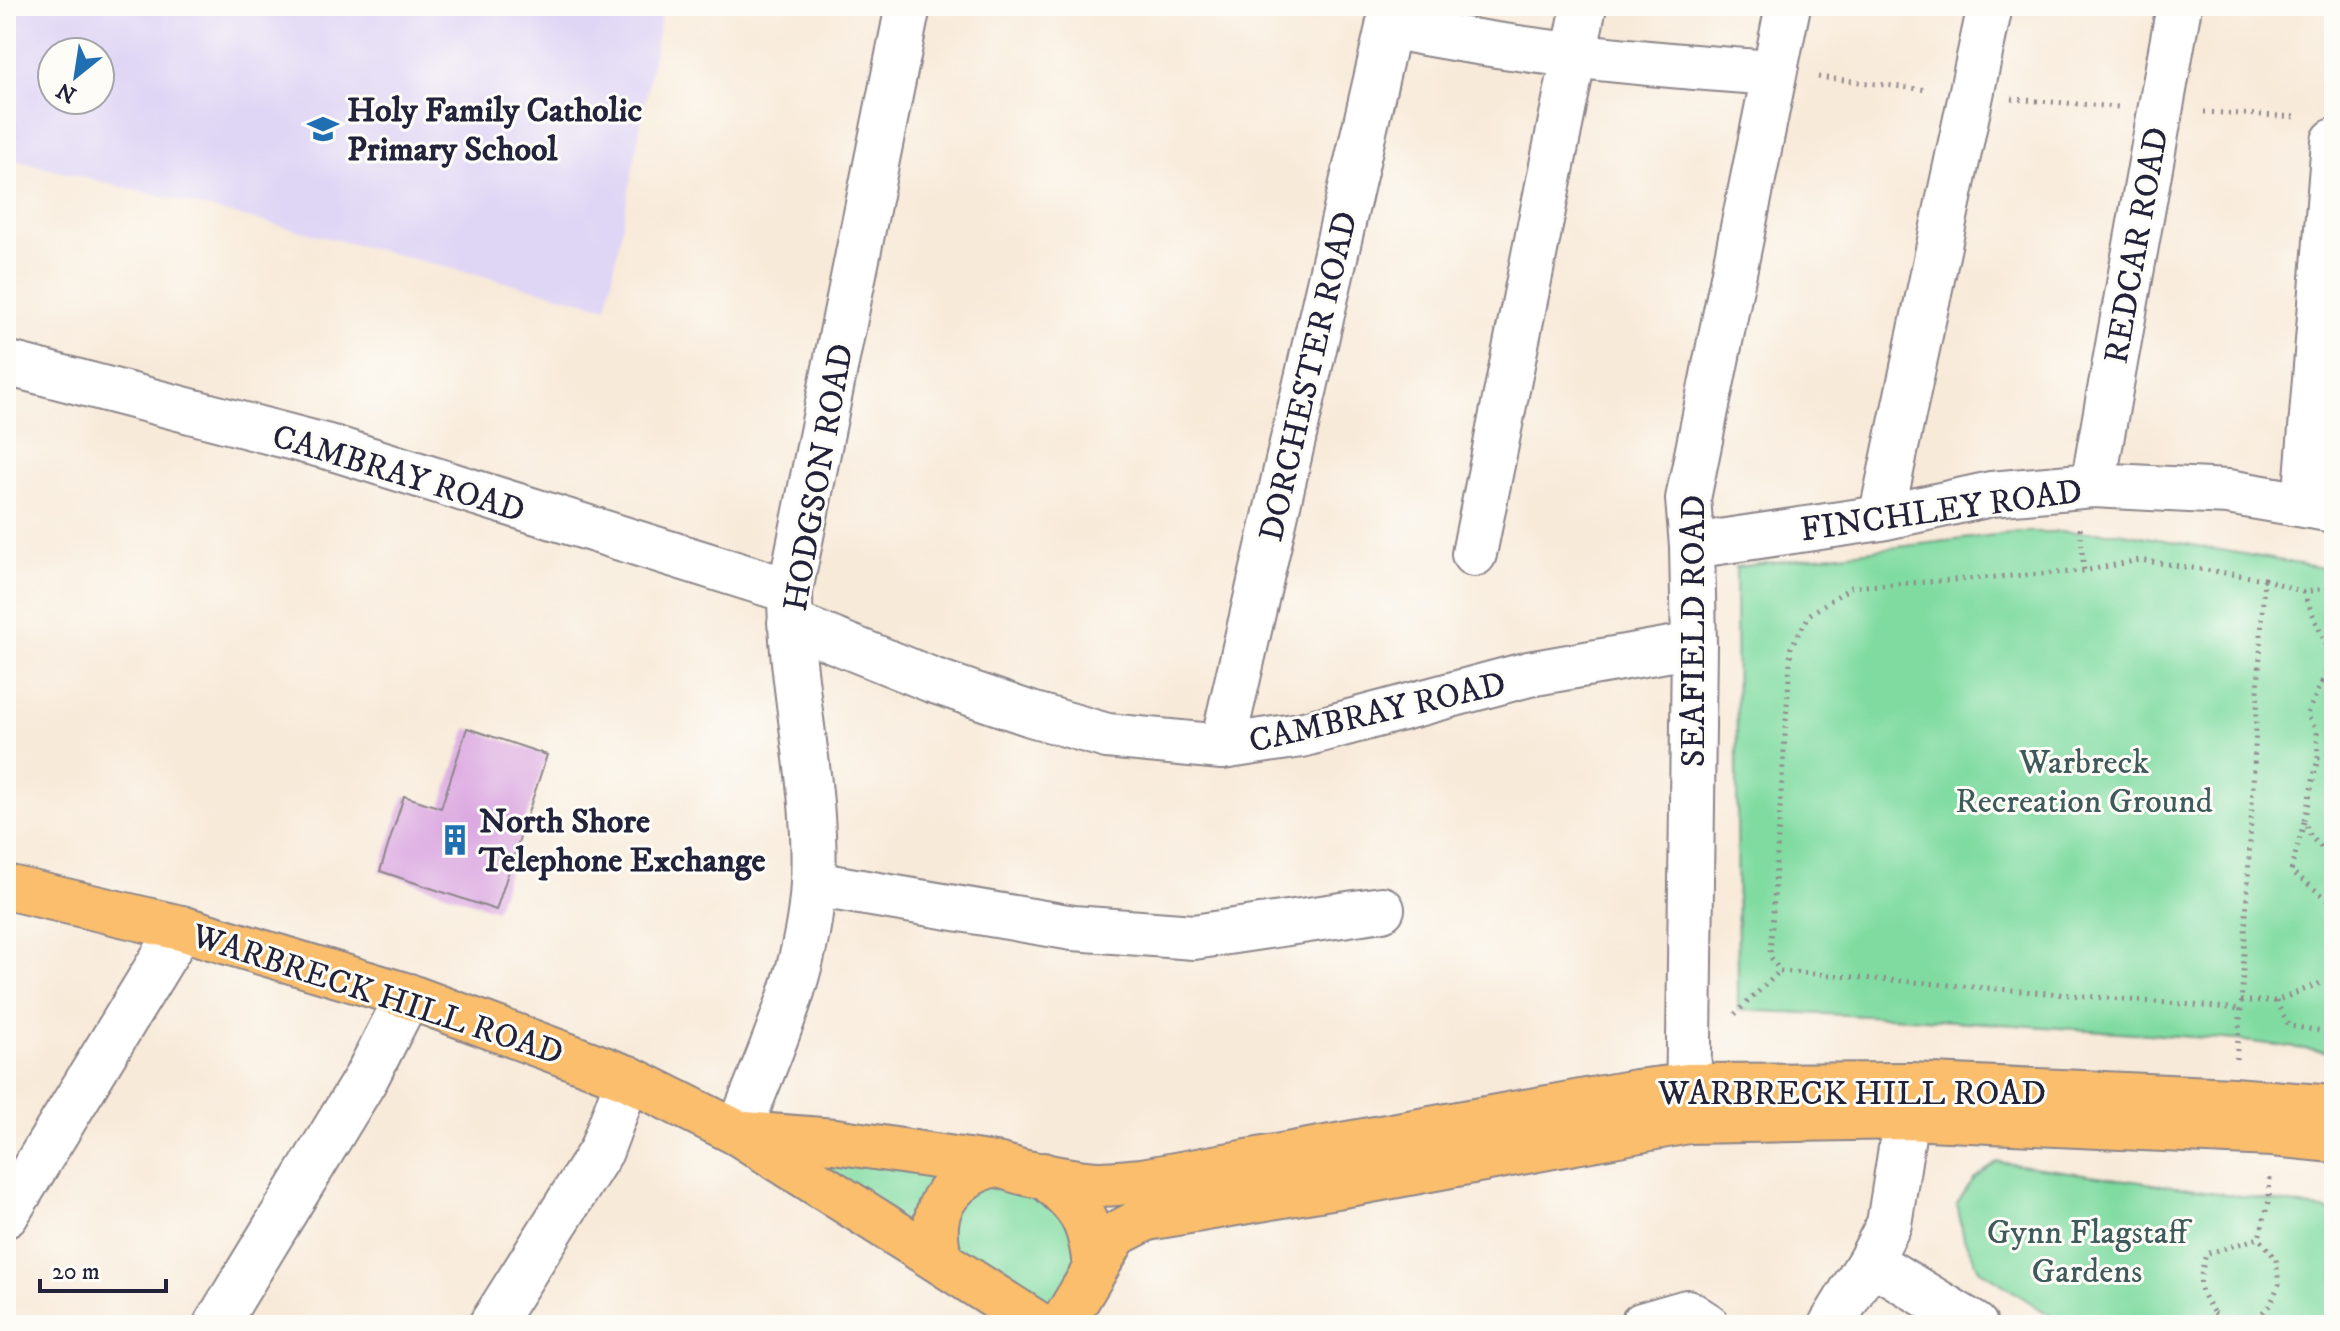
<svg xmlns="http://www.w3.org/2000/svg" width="2340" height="1331" font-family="'IM FELL DW Pica',serif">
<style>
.built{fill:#dfd5f5;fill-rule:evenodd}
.green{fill:#80dba1;stroke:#517e6e;stroke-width:2}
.building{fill:#daa6e0}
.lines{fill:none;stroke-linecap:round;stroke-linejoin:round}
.minor-casing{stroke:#8d868a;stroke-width:48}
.major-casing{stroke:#8d868a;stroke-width:48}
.path{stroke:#8d868a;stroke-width:5;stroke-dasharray:2 6;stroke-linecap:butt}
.minor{stroke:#fff;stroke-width:44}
.major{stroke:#fabe6d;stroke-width:44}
.labels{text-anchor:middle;stroke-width:6;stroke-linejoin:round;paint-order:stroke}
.poi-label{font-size:34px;font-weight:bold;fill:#22223b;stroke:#fdfcf7;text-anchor:start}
.street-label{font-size:34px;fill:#22223b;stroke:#fdfcf7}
.park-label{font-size:34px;fill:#3e5a5a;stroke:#fdfcf7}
</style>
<rect width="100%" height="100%" fill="#fdfcf7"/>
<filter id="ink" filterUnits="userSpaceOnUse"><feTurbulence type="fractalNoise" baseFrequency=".0125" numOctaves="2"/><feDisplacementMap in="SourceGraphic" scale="16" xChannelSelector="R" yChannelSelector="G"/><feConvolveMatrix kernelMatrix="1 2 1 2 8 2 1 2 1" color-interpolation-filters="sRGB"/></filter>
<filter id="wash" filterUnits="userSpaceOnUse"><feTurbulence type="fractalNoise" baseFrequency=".006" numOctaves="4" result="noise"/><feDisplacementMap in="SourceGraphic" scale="32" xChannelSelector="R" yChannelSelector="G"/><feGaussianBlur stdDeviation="1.8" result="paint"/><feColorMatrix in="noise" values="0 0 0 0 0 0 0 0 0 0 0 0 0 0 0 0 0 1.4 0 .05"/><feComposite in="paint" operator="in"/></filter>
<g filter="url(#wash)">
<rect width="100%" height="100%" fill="#f8ead9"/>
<path class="built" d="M6,6H663L607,307L6,158ZM52,52H100V100H52Z"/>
<path class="green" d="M2019,532H2118L2334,570V1053L2237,1040L1909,1018L1738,1010L1736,567Z
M835,1141L994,1165L1092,1238L1062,1325L815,1184Z
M1998,1162L2269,1200L2334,1212V1325H2065L1979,1269L1964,1239L1957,1204L1975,1178Z"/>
<g id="blocks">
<path class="building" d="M467,728L547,755L496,910L380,871L404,796L441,808Z"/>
</g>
</g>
<g filter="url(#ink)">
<use href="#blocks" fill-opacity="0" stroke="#8d868a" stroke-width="2"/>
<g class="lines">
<defs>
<path id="minor" d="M1388,26C1515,52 1644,64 1773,73
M6,363L336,449L790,591
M2093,485L2179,6
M2305,504L2334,141
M1881,518L1990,6
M1692,546L1881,518L1991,494L2093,485L2228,492L2334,510
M1474,554L1584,6
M790,623L932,680L1031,714L1107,736L1222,747L1301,735L1529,674L1694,645
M1222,747L1393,6
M813,884L1073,928L1194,937L1382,909
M1688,1121L1694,645L1692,546L1688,499L1788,6
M738,1133C769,1053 809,970 813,883C818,785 790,689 790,591L908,6
M6,1215L181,928
M1870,1261L1975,1325
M216,1325L366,1078L408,996
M491,1325L601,1151L628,1078
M1642,1325L1687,1312L1707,1325
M1831,1325L1870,1261L1889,1224L1911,1085"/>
<path id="major" d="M6,887L181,928L408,996L628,1078L738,1133L941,1262
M744,1134L835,1141L994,1165
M1043,1175C1080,1205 1091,1220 1095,1269
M1039,1325L941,1262C930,1226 935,1198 967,1176C975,1171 986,1165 996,1165C1005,1166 1016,1171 1026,1173C1049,1177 1075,1183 1099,1184C1113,1184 1128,1182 1142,1181L1636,1092L1687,1086L1911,1085L2233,1100L2334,1108
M1062,1325L1116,1234L1147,1218L1360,1182L1688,1121L1906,1117L2272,1134L2334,1140"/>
</defs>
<use href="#minor" class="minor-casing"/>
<use href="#major" class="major-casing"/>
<path class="path" d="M1818,77L1927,90
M2012,99L2118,107
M2204,112L2298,117
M2080,528L2084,571
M2264,579L2303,592L2334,588
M2303,592L2332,658L2322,682L2334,685
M2322,682L2307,714L2317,732L2318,758L2304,821L2311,837L2334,861
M2318,758L2334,754
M2304,822L2291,871L2330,901L2334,907
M2241,1001H2276L2323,982L2334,981
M2276,1001L2289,1026L2329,1032L2334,1031
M1735,1014L1780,971
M2236,1059L2241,1009L2264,579L2140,560L2084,571L1851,587L1810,614L1791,647L1770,956L1780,971L2241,1009
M2214,1313L2232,1325L2254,1321L2270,1305L2279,1284L2276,1259L2259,1238
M2206,1325L2214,1313C2196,1288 2199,1282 2206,1254L2259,1238L2269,1200L2270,1175"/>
<use href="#minor" class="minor"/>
<use href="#major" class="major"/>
</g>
</g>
<defs>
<symbol id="school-bare" viewBox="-9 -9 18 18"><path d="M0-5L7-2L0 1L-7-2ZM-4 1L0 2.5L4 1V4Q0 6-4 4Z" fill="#1f6fb2" stroke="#fdfcf7" stroke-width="2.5" paint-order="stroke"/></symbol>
<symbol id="building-bare" viewBox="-9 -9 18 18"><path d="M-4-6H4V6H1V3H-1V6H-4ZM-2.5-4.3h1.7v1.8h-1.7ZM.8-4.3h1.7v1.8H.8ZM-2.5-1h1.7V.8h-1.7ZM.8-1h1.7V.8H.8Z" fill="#1f6fb2" stroke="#fdfcf7" stroke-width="2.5" paint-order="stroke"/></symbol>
</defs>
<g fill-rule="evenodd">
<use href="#school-bare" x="301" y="107" width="44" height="44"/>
<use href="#building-bare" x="433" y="818" width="44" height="44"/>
</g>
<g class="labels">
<g class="poi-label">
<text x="347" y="121">Holy Family Catholic<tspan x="347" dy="39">Primary School</tspan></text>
<text x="479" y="832">North Shore<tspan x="479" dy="39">Telephone Exchange</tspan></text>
</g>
<g class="street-label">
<text transform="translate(2135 245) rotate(-80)" y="12">REDCAR ROAD</text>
<text transform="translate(1307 376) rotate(-77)" y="12">DORCHESTER ROAD</text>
<text transform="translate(399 472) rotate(17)" y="12">CAMBRAY ROAD</text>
<text transform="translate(817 477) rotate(-80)" y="12">HODGSON ROAD</text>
<text transform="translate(1941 509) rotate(-8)" y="12">FINCHLEY ROAD</text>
<text transform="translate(1692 631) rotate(-90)" y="12">SEAFIELD ROAD</text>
<text transform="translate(1377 711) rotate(-13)" y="12">CAMBRAY ROAD</text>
<text transform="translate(378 993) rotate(18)" y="12">WARBRECK HILL ROAD</text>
<text x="1852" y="1104">WARBRECK HILL ROAD</text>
</g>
<g class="park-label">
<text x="2084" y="773">Warbreck<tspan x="2084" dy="39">Recreation Ground</tspan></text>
<text x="2087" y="1243">Gynn Flagstaff<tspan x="2087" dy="39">Gardens</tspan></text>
</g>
</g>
<rect width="2340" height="1331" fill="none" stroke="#fdfcf7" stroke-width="32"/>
<g transform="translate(76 76) rotate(210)"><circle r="38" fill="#fdfcf7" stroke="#a5a5ac" stroke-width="2"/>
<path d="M0-6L14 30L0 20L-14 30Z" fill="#1f6fb2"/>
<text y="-12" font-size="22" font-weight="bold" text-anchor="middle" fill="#22223b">N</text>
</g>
<path d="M40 1279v12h126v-12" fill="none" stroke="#22223b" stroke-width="4"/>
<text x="52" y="1279" font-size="24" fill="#22223b" stroke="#fdfcf7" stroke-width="6" paint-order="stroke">20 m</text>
</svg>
